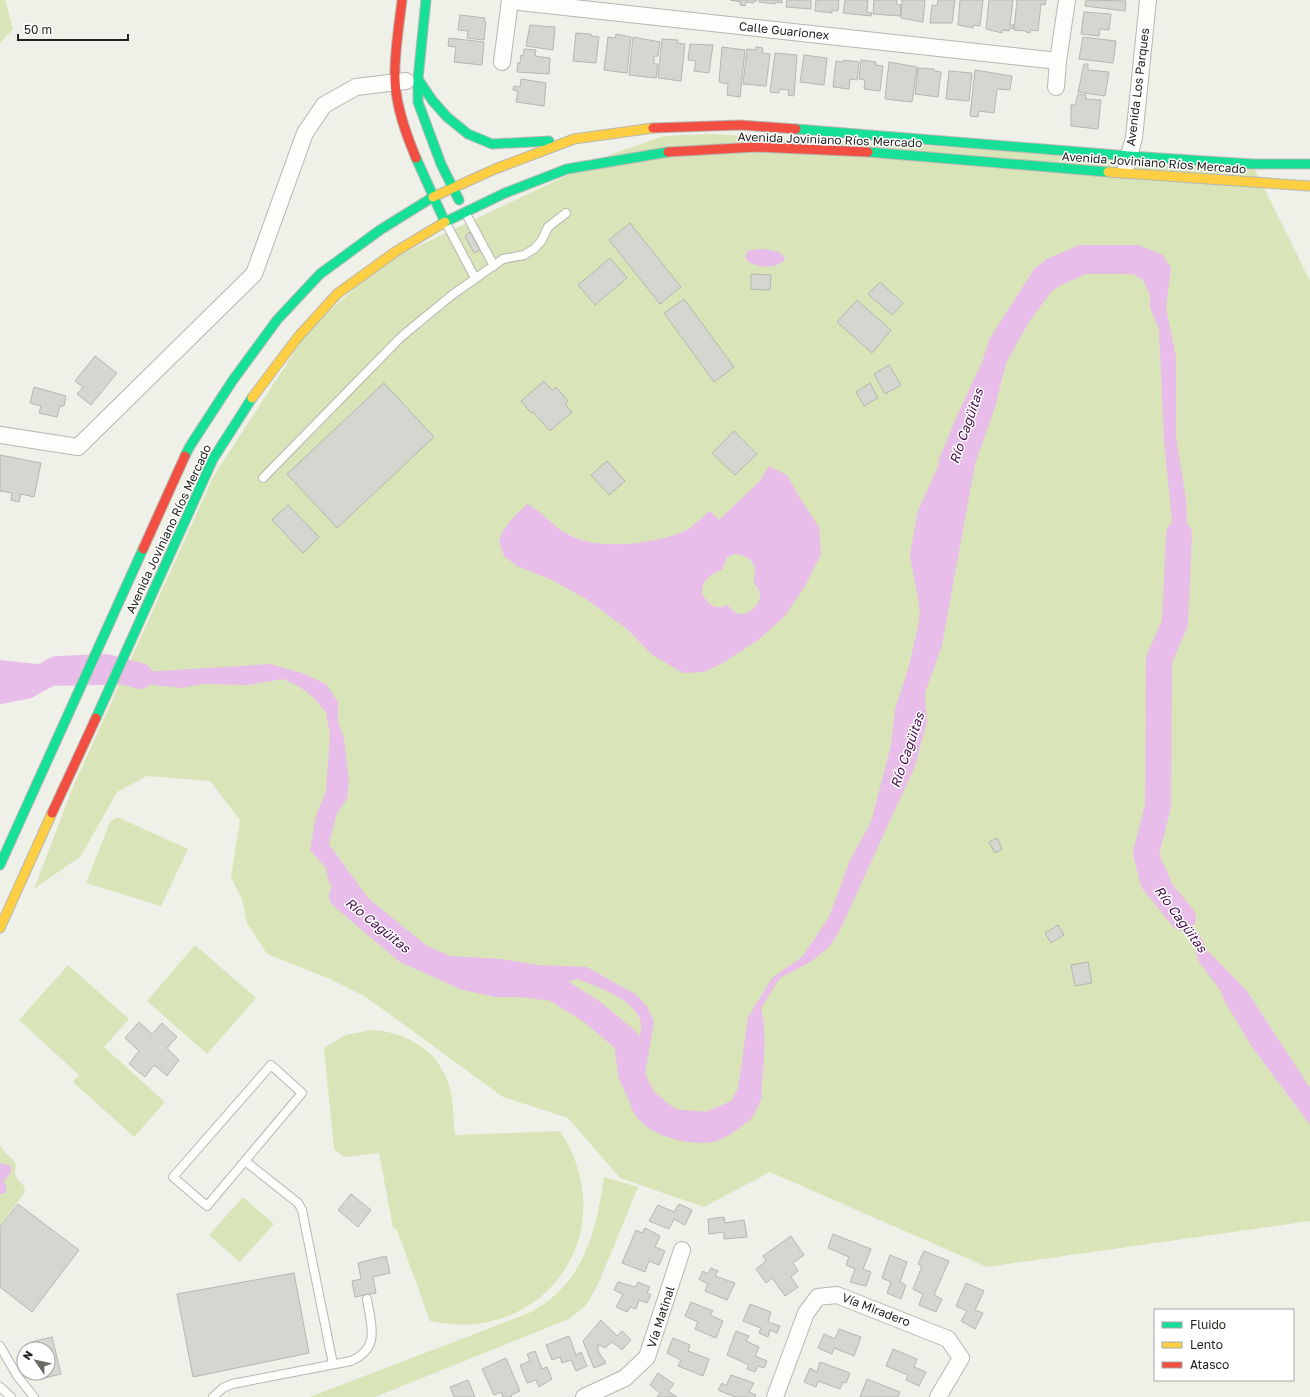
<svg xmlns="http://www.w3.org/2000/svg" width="1310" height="1397" font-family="'Golos Text',sans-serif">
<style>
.green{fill:#d9e4b9}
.water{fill:#e8bdea;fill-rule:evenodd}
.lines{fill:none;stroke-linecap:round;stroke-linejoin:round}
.river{stroke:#e8bdea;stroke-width:26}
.building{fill:#d5d6d0;stroke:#b5b7b0}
.lane-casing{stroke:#b6b7b1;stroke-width:10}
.street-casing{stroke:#b6b7b1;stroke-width:18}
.fast-casing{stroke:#b6b7b1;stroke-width:11}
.slow-casing{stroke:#b6b7b1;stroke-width:11}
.jam-casing{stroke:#b6b7b1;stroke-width:11}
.lane{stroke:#fdfdfc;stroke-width:8}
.street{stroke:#fdfdfc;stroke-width:16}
.fast{stroke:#16e098;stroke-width:9}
.slow{stroke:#ffcf43;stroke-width:9}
.jam{stroke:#f24e42;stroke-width:9}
.labels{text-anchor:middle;stroke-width:3;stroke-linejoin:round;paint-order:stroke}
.street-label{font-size:12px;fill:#22231e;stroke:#fff}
.water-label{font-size:13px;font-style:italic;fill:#420a48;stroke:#fff}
</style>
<rect width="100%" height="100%" fill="#eff0e8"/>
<path class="green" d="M0,0H5L13,29L0,43Z
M712,134L1252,164L1310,281V1221L987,1267L770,1172L704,1207L620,1178L568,1118L503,1097L366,997L330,979L267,954L247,923L242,899L231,877L240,820L210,781L147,776L117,792L81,856L34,889L73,787L213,477L310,328L385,262L612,154L664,136Z
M117,817L188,849L161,906L86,883L110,822Z
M195,945L256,998L207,1054L147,1001Z
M68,965L129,1019L104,1047L165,1102L134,1137L73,1082L79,1075L19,1020Z
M372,1030C408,1032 441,1052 450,1089C454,1104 453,1120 455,1135L560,1131C625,1230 546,1346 430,1321L397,1230L393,1227L379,1153L344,1157L334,1149L324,1048L346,1035Z
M0,1142L1,1148L16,1163C14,1175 15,1178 24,1186L25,1192L0,1226Z
M604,1177L638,1187L599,1282L587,1304L569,1319L375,1397H310L529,1313C584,1284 596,1233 604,1177Z
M243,1197L274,1224L240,1262L209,1235Z"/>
<path class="water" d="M1079,245H1138L1163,255L1171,268L1166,308L1176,357V437L1186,499L1187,519L1181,569H1173L1175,550L1164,441L1159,330L1150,307V295L1143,280L1133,274H1086L1061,285L1051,292L1029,322L1006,363L995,407L975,464L942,645L925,693L927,722L915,766L839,932L829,947L812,961L780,978L761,1008C767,1033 764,1058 762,1083C761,1100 753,1118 739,1128C732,1134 722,1140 713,1142C687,1146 641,1135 631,1107C630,1102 633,1092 634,1086C635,1074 634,1062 636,1050C638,1040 644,1027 639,1017C630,998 595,985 576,979L555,986L534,989L478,975L440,970L422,958L402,953L393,939L389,929L374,920L352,914L342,904L329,882L325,867L310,850L316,816L326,790L330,735L326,712L314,698L300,687L283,679L249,685L202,684L182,688L145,684L48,686L0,679V660L56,666L143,672L270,664L302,673L326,684L338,702V722L344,738L349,781L347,799L337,813L329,844L368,898L428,947L450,956L502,959L538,965L587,967L635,994L647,1006L654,1022L643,1085L639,1094L646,1110C662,1116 686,1133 703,1128C710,1126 718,1122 724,1120L737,1096L748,1017L772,978L802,957L829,917L850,860L871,822L891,745L895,709L909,666L935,550L938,524L936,494L939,459L956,418L982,362L990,338L1034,269L1047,259Z
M764,249L779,252L785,257L784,261C775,269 751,269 745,257L749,250Z
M769,466L787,475L801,500L819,527L821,554L805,586L784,617L758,640L723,663L704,672L683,673L651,654L627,629L586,599L552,580L517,566L504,556L499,541L503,531L511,520L527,504C543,512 553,527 569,535C599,551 652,544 683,532C692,528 702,517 710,511L719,520L759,482ZM735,554C746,555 756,561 755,573C755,576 753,579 754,582C755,586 759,588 760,593C761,604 749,616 739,614C735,613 731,608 727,605C724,606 720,608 717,607C714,607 711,605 709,603C693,589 707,575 722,570L727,557Z
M1155,854L1165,866L1182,912L1200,935L1206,949L1247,991L1310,1088V1125L1252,1047L1225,1002L1221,991L1199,962L1190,934L1165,904L1159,885L1143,859Z
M0,1163L10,1165C14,1174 7,1175 3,1182L6,1185V1193L0,1194Z"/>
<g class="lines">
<path class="river" d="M1179,534L1175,623L1159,660L1158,806L1146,853L1153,881L1183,918
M932,618L933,609L923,555L930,516L950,471
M0,691L26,686L57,669L106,667L140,676
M342,896L407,951L465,977L497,984H520L554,988L591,1011L627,1041L631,1074L643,1100L671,1122L708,1125L741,1111L749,1095"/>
</g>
<path class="building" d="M730,0H757L753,3L746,2L745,6L740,5L741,2Z
M759,0H782V3L775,2V4L759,2Z
M787,0H811V9L786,7Z
M816,0H839L838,11L832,10V13L815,11Z
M845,0H868L867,12L872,13L871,16L843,13Z
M874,0H897L896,4L901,5L900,16L873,14Z
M902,0H925L923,22L901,18Z
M938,0H955L952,23H930L932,5L937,6Z
M960,0H983L980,26L973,25V28L958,25Z
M989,0H1013L1010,25H1014L1013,29L1010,28L1009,31L1002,30V33L986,29Z
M1017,0H1046L1045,5L1041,4L1038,31L1030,30V33L1026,32V31L1014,30Z
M1086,0L1126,1L1125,11L1085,6Z
M1084,12L1111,14L1109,30L1100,29L1099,36L1081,34Z
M460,15L485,18L484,22H486L484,40L467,38L468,31L458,30Z
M530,25L555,27L553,50L526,46Z
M576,33L591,34V36L599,37L596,63L573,61Z
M616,34L631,37L627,73L604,70L608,37L615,38Z
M633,37L660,42L658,56H654V64H658L656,78L629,75Z
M1083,37L1116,41L1113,63L1079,59Z
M449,38L484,42L482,65L454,62L456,47L448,46Z
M662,39L678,40L677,43L685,44L681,81L658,78Z
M690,44L713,45L709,73L694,71L696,61L688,60Z
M722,47L745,50L740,97L727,95L728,84L719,82Z
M756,47L763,48L762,53L770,54L766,86L743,84L747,49L756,50Z
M524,49L536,50L535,56L550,58L549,74L517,72L518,63H520L521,55L523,56Z
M775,53L797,55L794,96L788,95L789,90L779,89V93L770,92Z
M804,55L827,58L824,85L800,82Z
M844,60L859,62L857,80L850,79L849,89L833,87L836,61L843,62Z
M861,60L876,62V65L883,66L880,91L864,89L865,80L859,79Z
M889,62L917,67L912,102L885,99Z
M1084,64H1088V70L1109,72L1105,96L1078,92Z
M918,68L934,69V71L941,72L938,97L915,94Z
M975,70L1012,76L1010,90L997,89L994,113L979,111L978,117L970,116Z
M949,71L972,73L969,101L946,99Z
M521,79L546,83L544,106L516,102L518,91L513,90L514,86L520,87Z
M1078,94L1086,95V99L1101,100L1098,129L1071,126V105H1075Z
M630,223L681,287L660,304L609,240Z
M470,232L480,250L474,253L465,236Z
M610,258L627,278L595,305L578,285Z
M751,274L771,275L770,290L751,289Z
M880,282L903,303L892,315L868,294Z
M684,299L734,367L714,382L664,313Z
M857,300L891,330L872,353L837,322Z
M95,356L117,373L91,405L77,394L83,387L75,381Z
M889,365L901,385L885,394L874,374Z
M544,381L552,390L556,387L568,401L565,404L572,412L550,431L533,412L531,413L521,401Z
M384,383L434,437L337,528L287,474Z
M870,383L878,398L864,406L856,392Z
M34,387L66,396L64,406H60L57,417L39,413L41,406L30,403Z
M734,431L757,454L735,475L712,453Z
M0,455L41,463L34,497L21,494L19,502L11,500L12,493L0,491Z
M607,461L625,481L609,495L591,475Z
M288,505L319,537L303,553L272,520Z
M997,838L1002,849L995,853L989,842Z
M1058,925L1064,935L1051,943L1045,933Z
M1088,962L1092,983L1075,986L1071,965Z
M139,1022L152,1034L162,1023L177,1037L167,1048L179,1060L167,1076L154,1065L145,1077L129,1064L139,1051L125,1038Z
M351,1194L371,1210L358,1227L338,1210Z
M18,1204L79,1250L32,1312L0,1287V1227Z
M679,1204L692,1210L685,1225L674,1219L669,1229L649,1221L658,1205L674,1212Z
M724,1217L725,1223L744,1220L747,1237L724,1239V1232L709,1234L708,1219Z
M645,1228L660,1236L655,1247L665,1251L659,1265L649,1261L645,1272L622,1263L636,1230L642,1233Z
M833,1234L871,1249L863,1269L871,1272L866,1286L850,1282L855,1269L846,1265L849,1257L828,1248Z
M791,1236L804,1255L793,1263L798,1271L791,1277L798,1287L785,1296L772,1278L766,1283L756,1269L766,1261L763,1256Z
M924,1251L949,1261L934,1295L942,1299L936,1312L919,1305L923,1294L913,1289L922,1266L918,1264Z
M890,1255L907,1262L900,1282L906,1285L901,1299L887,1293L891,1282L882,1278Z
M386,1256L390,1273L373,1277L376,1293L355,1297L352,1281L361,1279L358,1263Z
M711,1268L718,1271L715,1276L735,1283L727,1300L705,1291L708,1284L699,1279L703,1271L708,1274Z
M294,1273L309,1353L193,1377L177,1294Z
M618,1282L635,1287L638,1282L650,1287L647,1293L651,1295L647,1303L639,1300L636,1309L630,1307L627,1312L616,1307L623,1294L614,1290Z
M966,1283L984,1291L975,1310L983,1313L975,1329L961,1321L967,1311L956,1306Z
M691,1302L713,1311L710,1315L723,1321L716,1338L695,1329L698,1322L685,1316Z
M750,1304L771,1312L768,1322L780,1326L777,1333L770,1330L768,1337L759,1333L761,1328L743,1321Z
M601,1320L617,1336L622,1331L631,1340L622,1350L612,1342L605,1348L598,1344V1351L606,1363L594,1368L583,1341Z
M839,1329L861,1337L854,1356L834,1348L832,1354L818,1348L824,1334L835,1339Z
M736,1331L749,1336L746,1341L759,1347L755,1356L767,1361L764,1368L758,1366L755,1372L747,1369L749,1365L727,1355Z
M569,1336L576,1355L581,1352L587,1366L576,1371L571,1360L562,1363L560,1357L552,1360L546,1345Z
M52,1337L61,1374L40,1379L39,1373H48V1349H33L31,1342Z
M673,1338L690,1345L688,1351L709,1359L703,1376L678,1366L681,1360L667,1353Z
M893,1349L917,1359L914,1367L926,1372L919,1386L906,1380L908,1375L886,1366Z
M535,1351L542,1369L547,1367L552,1379L539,1387L536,1380L527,1383L520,1365L530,1361L527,1354Z
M506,1358L520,1391L511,1395L512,1397H503L501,1392L494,1395L482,1369Z
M820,1362L850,1373L846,1383L843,1382L840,1389L818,1381L816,1387L804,1382L810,1368L817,1372Z
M658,1373L674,1384L668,1391L677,1397H657L660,1393L650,1385Z
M731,1375L754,1383L749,1392L756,1395L755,1397H735L718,1390L722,1383L726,1386Z
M867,1379L900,1392L898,1397H860Z
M468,1380L475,1397H454L450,1387Z"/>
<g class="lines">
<defs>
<path id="lane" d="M465,212L494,266
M446,223L475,278
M263,478L401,337L452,295L503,259L524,255L534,249L542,240L548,227L566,213
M271,1065L302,1093L207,1206L173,1177Z
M245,1161L298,1203L302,1210L333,1364
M0,1346L18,1377L34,1397
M0,1387L11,1397
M213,1397L223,1388L232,1384L351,1361C381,1348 371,1325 367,1299"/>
<path id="street" d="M510,1L1058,61
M502,62L510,0
M1056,87L1058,61L1067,0
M1126,166L1134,138L1148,0
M0,435L78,447L254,274L305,133L324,105L356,87L406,81
M584,1397L625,1378L647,1357L682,1250
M775,1397L806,1313L818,1297L837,1295L948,1339L961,1358L938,1397"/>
<path id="fast" d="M426,0L418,79V102L441,164L459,200
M418,79L432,100L447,117L468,134L492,144L549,141
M796,129L1129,156L1252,164H1310
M868,152L1108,172
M416,158L445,222L505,193L567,169L668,152
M185,456L190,446L233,380L277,320L320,274L380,230L433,197
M96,718L213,459L252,398
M0,865L143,549"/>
<path id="slow" d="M1108,172L1310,186
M433,197L495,169L574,139L653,128
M252,398L298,337L337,294L395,252L445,222
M0,928L52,813"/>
<path id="jam" d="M402,0C399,27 394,53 395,80C396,107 406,134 416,158
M653,128L741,125L796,129
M668,152L756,147L868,152
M143,549L185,456
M52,813L96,718"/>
</defs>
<use href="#lane" class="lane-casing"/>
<use href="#street" class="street-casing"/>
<use href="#fast" class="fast-casing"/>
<use href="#slow" class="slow-casing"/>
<use href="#jam" class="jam-casing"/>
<use href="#lane" class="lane"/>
<use href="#street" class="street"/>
<use href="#fast" class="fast"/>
<use href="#slow" class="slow"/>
<use href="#jam" class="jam"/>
</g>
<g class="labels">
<g class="street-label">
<text transform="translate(784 31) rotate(6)" y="4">Calle Guarionex</text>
<text transform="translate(1138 87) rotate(-83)" y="4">Avenida Los Parques</text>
<text transform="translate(830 140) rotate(2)" y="4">Avenida Joviniano Ríos Mercado</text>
<text transform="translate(1154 163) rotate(4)" y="4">Avenida Joviniano Ríos Mercado</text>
<text transform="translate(169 529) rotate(-65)" y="4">Avenida Joviniano Ríos Mercado</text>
<text transform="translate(876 1310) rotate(21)" y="4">Vía Miradero</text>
<text transform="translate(661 1317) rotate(-72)" y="4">Vía Matinal</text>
</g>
<g class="water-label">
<text transform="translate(966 426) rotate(-71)" y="5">Río Cagüitas</text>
<text transform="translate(907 750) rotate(-71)" y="5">Río Cagüitas</text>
<text transform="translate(1181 919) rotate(54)" y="5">Río Cagüitas</text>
<text transform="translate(378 925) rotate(39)" y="5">Río Cagüitas</text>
</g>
</g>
<rect x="1154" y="1309" width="140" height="72" fill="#ffffff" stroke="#a7a7a5"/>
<rect x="1162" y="1322" width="20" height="6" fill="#16e098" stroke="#a7a7a5"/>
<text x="1190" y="1329" font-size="12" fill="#22231e">Fluido</text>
<rect x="1162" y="1342" width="20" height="6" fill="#ffcf43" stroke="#a7a7a5"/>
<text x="1190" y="1349" font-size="12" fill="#22231e">Lento</text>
<rect x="1162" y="1362" width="20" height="6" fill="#f24e42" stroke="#a7a7a5"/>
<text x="1190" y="1369" font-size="12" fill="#22231e">Atasco</text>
<g transform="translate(36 1361) rotate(304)"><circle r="19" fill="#ffffff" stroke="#a7a7a5"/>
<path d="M0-3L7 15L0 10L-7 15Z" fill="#6a6b65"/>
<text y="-6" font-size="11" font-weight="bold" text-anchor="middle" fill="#22231e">N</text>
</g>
<path d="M18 34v6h110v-6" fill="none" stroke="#22231e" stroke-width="2"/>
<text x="24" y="34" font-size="12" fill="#22231e" stroke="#ffffff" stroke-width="3" paint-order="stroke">50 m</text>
</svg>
